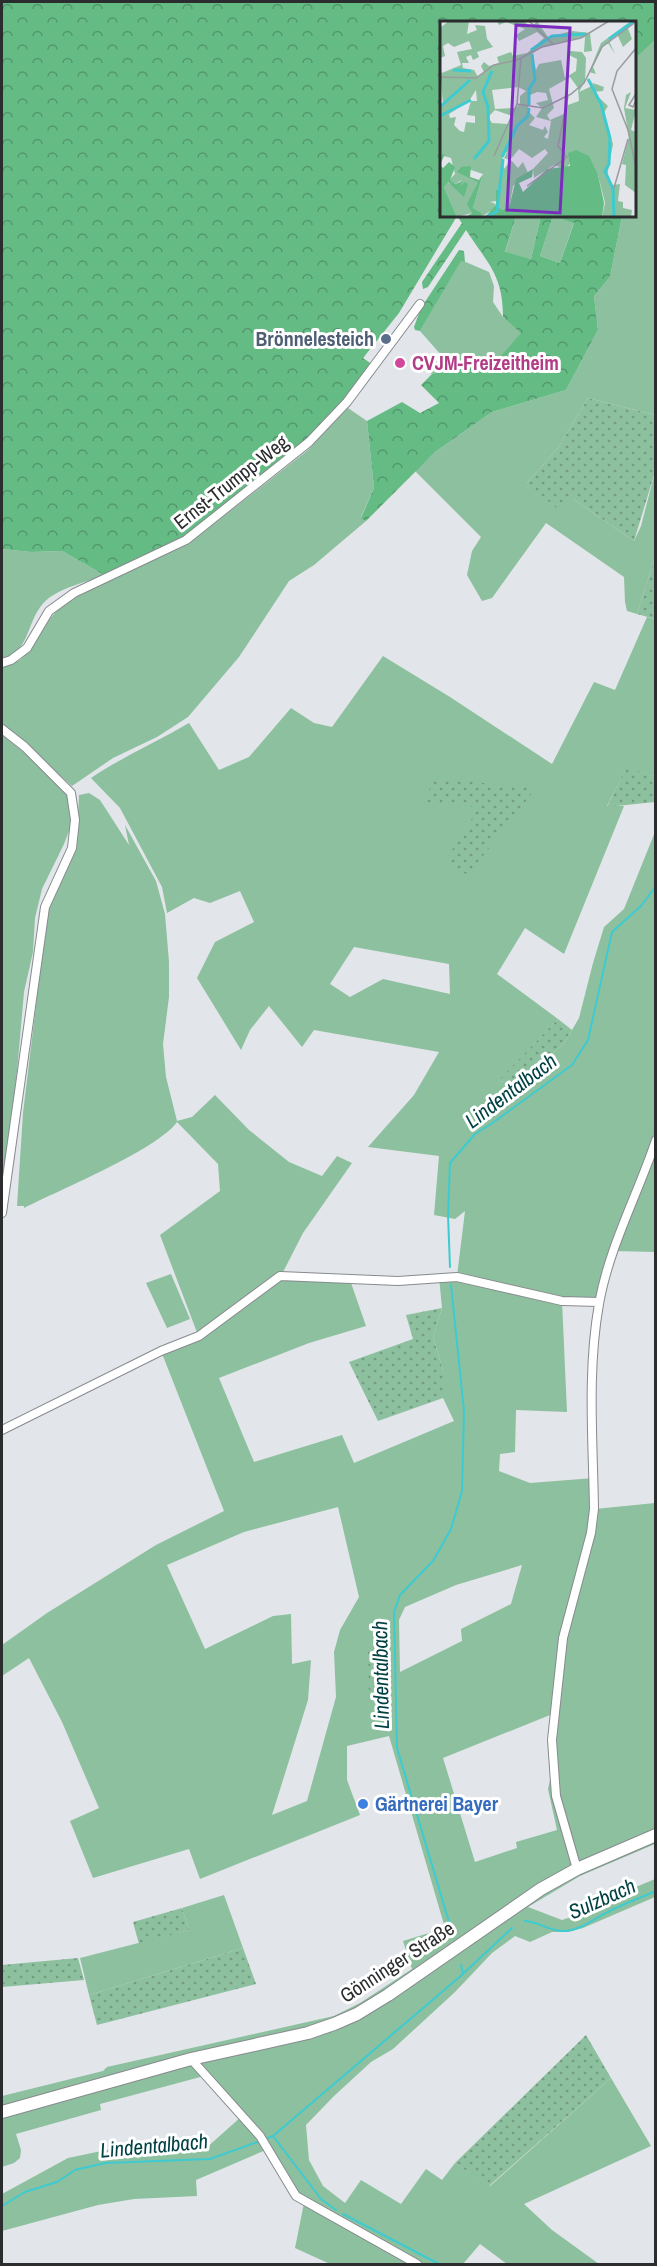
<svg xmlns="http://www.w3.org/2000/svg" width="657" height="2266" font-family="'Archivo Narrow',sans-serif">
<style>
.green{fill:#8dc09e;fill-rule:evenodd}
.forest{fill:url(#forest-crowns)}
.garden{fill:url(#garden-dots)}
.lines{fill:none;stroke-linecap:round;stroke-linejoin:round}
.stream{stroke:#3dcbd1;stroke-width:2}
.street-casing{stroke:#878a8e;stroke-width:10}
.secondary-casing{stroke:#878a8e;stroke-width:14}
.street{stroke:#fff;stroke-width:8}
.secondary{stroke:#fff;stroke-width:12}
.service-dot{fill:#5c6f8a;stroke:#fff;stroke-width:2}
.hotel-dot{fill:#d1479c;stroke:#fff;stroke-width:2}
.shop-dot{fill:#3f7fe0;stroke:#fff;stroke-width:2}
.labels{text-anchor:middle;stroke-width:6;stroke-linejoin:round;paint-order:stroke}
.service-label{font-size:20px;font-weight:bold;fill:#4e5e75;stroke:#fff;text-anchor:end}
.hotel-label{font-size:20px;font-weight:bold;fill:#b23c85;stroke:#fff;text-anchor:start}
.street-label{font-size:20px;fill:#2b2c2e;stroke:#fff}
.shop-label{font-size:20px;font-weight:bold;fill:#366cbe;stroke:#fff;text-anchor:start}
.water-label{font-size:21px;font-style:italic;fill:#004143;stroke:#fff}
.inset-river{fill:none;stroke:#3dcbd1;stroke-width:3}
.inset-road{fill:none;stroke:#999b9f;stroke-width:1.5}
.view{fill:#7b2cbf;fill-opacity:0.15;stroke:#7b2cbf;stroke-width:3}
.inset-edge{fill:none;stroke:#2b2c2e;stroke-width:3}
</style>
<defs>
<pattern id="forest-crowns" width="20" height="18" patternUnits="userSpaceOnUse" patternTransform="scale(1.5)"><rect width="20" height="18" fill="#64bb84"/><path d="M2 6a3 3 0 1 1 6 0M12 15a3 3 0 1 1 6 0" fill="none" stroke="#53986c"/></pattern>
<pattern id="garden-dots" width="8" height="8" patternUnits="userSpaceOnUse" patternTransform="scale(1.5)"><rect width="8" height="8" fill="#8dc09e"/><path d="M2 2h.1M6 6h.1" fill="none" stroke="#739c81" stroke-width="1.8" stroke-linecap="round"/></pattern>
</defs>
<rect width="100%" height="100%" fill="#e2e5ea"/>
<path class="green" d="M655,40V415L588,398L558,448L527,483L573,499L634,541L641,526L655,472V557L637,614L627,611L625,602L624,577L546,523L492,598L482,601L467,575L472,551L481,537L415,471L435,452L492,412L566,390L598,330L594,296L610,277L622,216H634L635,59Z
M516,216H541L531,259L505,253Z
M553,216L574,222L560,263L540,256Z
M461,260L489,272L494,286L493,302L503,317L522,333L490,368L483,362L432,374L427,371L442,356L420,331Z
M348,408L367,421L374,488L361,517L366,521L314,565L289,581L239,657L188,717L157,737L113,758L72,786L2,725V667L20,660L31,649L47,622L60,607L101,582L187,545L308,450Z
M2,549L31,552L62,551L104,575C84,584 56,587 41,606C26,626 30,649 2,661Z
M647,617L655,619V776L626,769L607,806H624L564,954L525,928L497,974L558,1019L499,1081L520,1084L565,1042L579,1018L593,963L604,927L624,909L655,832L656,1140L652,1154H656L655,1252L614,1251L599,1302L562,1301L567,1412L516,1410L515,1452L500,1454L499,1471L530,1483L594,1478L595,1509L655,1503V1844L580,1876L528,1907L562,1920L598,1908L624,1892L655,1879V1897L583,1928L568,1932H552L530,1942L515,1936L492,1953L455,1992L393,2049L371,2062L334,2096L306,2125L309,2160L323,2186L345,2203L361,2180L401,2204L426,2169L442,2180L455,2163L490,2186L611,2078L651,2146L524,2204L552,2230L599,2264H507L480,2244L463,2264H330L295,2248L304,2203L268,2149L196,2180L197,2196L134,2199L98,2205L2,2231V2194L68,2158L111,2149L204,2150L242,2116L204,2076L100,2104L101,2110L16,2134L21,2150L20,2158L14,2163L2,2167V2096L103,2071L107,2067L334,2016L360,2003L412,1969L403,1941L445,1928L389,1736L347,1746V1780L360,1815L200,1879L189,1849L93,1878L70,1821L99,1808L62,1722L29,1658L2,1676V1645L47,1613L156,1545L224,1511L161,1351L198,1335L160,1235L220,1191L218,1164L177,1122C157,1150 59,1190 24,1208V1206H17L23,1113L48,906L77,844L79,795L89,793L100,800L129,845L125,825L156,881L165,914L169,962V997L163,1044L166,1077L177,1121L192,1117L215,1095L249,1130L289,1162L322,1176L337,1156L352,1163L303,1233L281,1276L350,1280L366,1326L309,1343L219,1378L254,1462L342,1435L354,1463L454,1421L443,1398V1370L433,1337L442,1308L439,1277L457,1276L465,1211L455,1219L434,1215L439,1156L368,1147L414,1095L439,1052L314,1030L302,1047L269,1006L250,1030L241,1050L197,978L215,942L254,922L240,891L210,903L194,898L167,913L162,887L120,808L91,778C122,757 157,742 189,723L219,770L249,757L291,708L314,723L332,727L383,656L450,697L552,764L594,682L615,690ZM354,947L449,964L450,994L383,979L350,997L330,984ZM338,1507L359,1597L340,1630L334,1652L336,1697L307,1801L272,1815L308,1700L311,1660L292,1664L291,1614L273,1616L205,1649L167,1565L244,1532ZM522,1565L511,1604L461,1629L462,1641L400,1672L399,1620L405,1607L456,1585ZM555,1713L554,1762L548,1789L557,1830L516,1842L517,1848L475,1862L443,1758Z
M2,735L37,763L67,794L71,826L64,844L42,889L35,918L33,952L24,992L17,1072L2,1194Z
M171,1274L190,1319L167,1328L146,1283Z
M224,1895L243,1948L89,1995L80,1958L189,1930L182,1908Z"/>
<path class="forest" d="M2,2H655V40L635,59L634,22H441V216H516L505,252L531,259L541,216H553L540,256L560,263L574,223L554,216H622L610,277L594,296L598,330L566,390L492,412L435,452L366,521L361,518L374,488L367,421L402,402L420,413L439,403L421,385L432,374L483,361L490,368L521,333L503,317C503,275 488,264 466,230L428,287L423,289L422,282L462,223L457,216L399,313L363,358L373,365L343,401L302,443L188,534L104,575L62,551L31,552L2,549Z
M459,250L464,251L465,262L461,261L420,331L415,330L414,327L421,308Z"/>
<path class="garden" d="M588,398L655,415V472L634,541L573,499L560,511L527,483L558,448Z
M655,557V619L637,614Z
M626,768L655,776V802L607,807Z
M433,778L536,788L468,875L444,863L479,807L425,803Z
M558,1019L572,1030L565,1042L520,1084L498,1081Z
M442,1308L433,1337L443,1370V1398L378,1421L349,1362L413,1339L406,1315Z
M387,1648L389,1692L369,1693L368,1649Z
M182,1908L189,1930L139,1944L133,1922Z
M243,1948L256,1984L97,2025L89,1995Z
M78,1958L84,1980L2,1987V1965Z
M586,2035L611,2078L489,2186L455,2163Z"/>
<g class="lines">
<path class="stream" d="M450,1267L448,1215L450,1163L475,1134L491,1124L572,1065L588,1040L612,932L641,906L656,886
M451,1285L464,1411L462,1491L451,1529L433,1561L400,1595L394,1612L397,1748L452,1932
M525,1921C540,1922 550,1932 565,1931C582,1930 594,1918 608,1912C623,1904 640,1898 656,1891
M464,1973L512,1928
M273,2136L321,2199L336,2210
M265,2139L273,2136L463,1974L461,1965
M2,2206L25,2192L57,2182L75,2170L105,2163L210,2159L260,2141
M343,2214L439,2264"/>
<defs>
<path id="street" d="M2,663L11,660L27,648L49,611L74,593L186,540L309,442L347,402L420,304
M2,729L25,747L71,793L75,820L72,848L45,907L2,1213
M2,1430L161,1351L199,1336L280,1276L398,1281L457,1277L562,1301L599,1302
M577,1869L556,1796L552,1740L563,1638L591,1533L594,1509C593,1441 587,1371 599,1304C609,1247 638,1194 656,1140
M191,2059L260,2136L296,2196L417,2264"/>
<path id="secondary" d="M2,2112L191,2059L308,2033L334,2024L357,2014L388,1995L541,1889L577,1869L656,1835"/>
</defs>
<use href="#street" class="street-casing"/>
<use href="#secondary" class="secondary-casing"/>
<use href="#street" class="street"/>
<use href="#secondary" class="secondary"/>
</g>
<circle class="service-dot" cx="386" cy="339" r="6"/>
<circle class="hotel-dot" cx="400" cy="363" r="6"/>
<circle class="shop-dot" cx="363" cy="1804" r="6"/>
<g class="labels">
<g class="service-label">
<text x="374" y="346">Brönnelesteich</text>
</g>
<g class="hotel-label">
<text x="412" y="370">CVJM-Freizeitheim</text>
</g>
<g class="street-label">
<text transform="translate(231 482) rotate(-38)" y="7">Ernst-Trumpp-Weg</text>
<text transform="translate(397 1962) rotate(-33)" y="7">Gönninger Straße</text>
</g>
<g class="shop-label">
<text x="375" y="1811">Gärtnerei Bayer</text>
</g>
<g class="water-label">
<text transform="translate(511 1091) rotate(-37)" y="7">Lindentalbach</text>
<text transform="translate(381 1675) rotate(-91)" y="7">Lindentalbach</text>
<text transform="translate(602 1899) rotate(-24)" y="7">Sulzbach</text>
<text transform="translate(154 2146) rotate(-5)" y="7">Lindentalbach</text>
</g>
</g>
<g transform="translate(440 21)">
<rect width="196" height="196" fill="#e2e5ea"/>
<path d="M9,0H29L27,13L37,9L35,4L45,5L47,18L53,26L37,31L39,36L33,39L31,34L26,36L29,42H22L23,47L34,49L38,56L44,51L41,45L44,41L49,45L59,42L57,36L71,31L73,35L87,32L104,17L97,11L79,20L76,14L85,8L66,1L59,4L57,0H84L91,7L97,0L108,16L132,10L150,12L152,30L144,31L145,16L102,26L92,33L96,49L99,43L121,39L125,57L136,50L137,38L129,34L130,30L142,31L146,37L145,60L139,71L152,65L151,60L154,65L153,62L164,66L163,70L153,71L168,85L163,93L173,123L167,155L173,164L180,163L178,180L183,181V187L192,189L191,196H162L165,182L158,154L129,132L132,139L126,148L114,144L94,157L93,148L108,132L105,128L92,137L79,128L70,139L64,137L67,131L62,133L64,148L71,139L78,147L83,141L88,152L73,165L70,183L63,189L58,186L59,173L58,168L56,180L50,181L56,183L54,188L41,196L42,192L33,187L43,153L25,147L19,151L39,160L29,181L32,192L17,196L4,166L7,161L25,172L17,165L22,159L15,163L9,159L15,153L11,137L0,134V82L3,83L0,48L2,52L21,44L17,31L32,28L29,20L14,26L8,22L3,25L5,35L0,37V7ZM130,56L138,67L139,80L128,84V75L126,92L110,99L107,94L114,87L109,68ZM78,66L86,70L80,75V83L75,87L55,88L52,69ZM36,69L37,80H31L27,94L35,95V102L26,101L24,111L20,110L14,104L16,96L10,97L9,93L29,80ZM97,71L106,72L108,79L96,82L102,87L96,96L111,100L108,118L104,116L108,111L105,105L103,109L89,104L95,97L88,90L90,74ZM55,89L72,95L68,103L52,102L48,96ZM196,0L187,5L192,18L183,26L177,13L169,20L175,33L168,22L163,25L153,46L156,53L149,51L161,22L187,3ZM191,71L185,87L196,89L191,109L196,111V172L185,164L186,144L182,143L189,116L184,87L186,74Z" fill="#8dc09e" fill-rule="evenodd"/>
<path d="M136,129L149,135L158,154L164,182L162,196H45L56,184V169H60L58,186L63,189L70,183L76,158L93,148L92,156L79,162L83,171L107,148L130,145L128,132ZM5,133L0,144L3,147L9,141L15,146L10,159L15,163L23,160L19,166L25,161L28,163L24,176L8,161L4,166L17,196H0V134ZM31,145L30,156L39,159L43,153L33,187L42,192L41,196H26L32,192L27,183L38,161L17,151L21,146Z" fill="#64bb84"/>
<path class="inset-river" d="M169,18L194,0M91,29L112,15L146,13M13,49L31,50M148,58L161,83L170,117L169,143L165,150L173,168L174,196M89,84V68L95,59L92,33M0,86L30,59M0,95L31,79M62,136L77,105L88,95L89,87M34,138L49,120L48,86L43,71L52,50M47,196L57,190L63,138"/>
<path class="inset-road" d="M89,0L113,23M197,26L177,50L172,68L188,109L197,151M0,56L36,57L54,44L77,39L102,26L141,17L169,0M197,71L189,84L193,86L197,77M77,83L103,87L131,73L144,62L162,26L197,0M54,135L77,83L81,37M87,165L127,136L118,125L128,75M174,167L188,118"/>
<path class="view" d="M76,4L130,7L120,192L67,189Z"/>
<rect width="196" height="196" class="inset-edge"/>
</g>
<rect width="657" height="2266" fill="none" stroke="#2b2c2e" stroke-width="6"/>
</svg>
